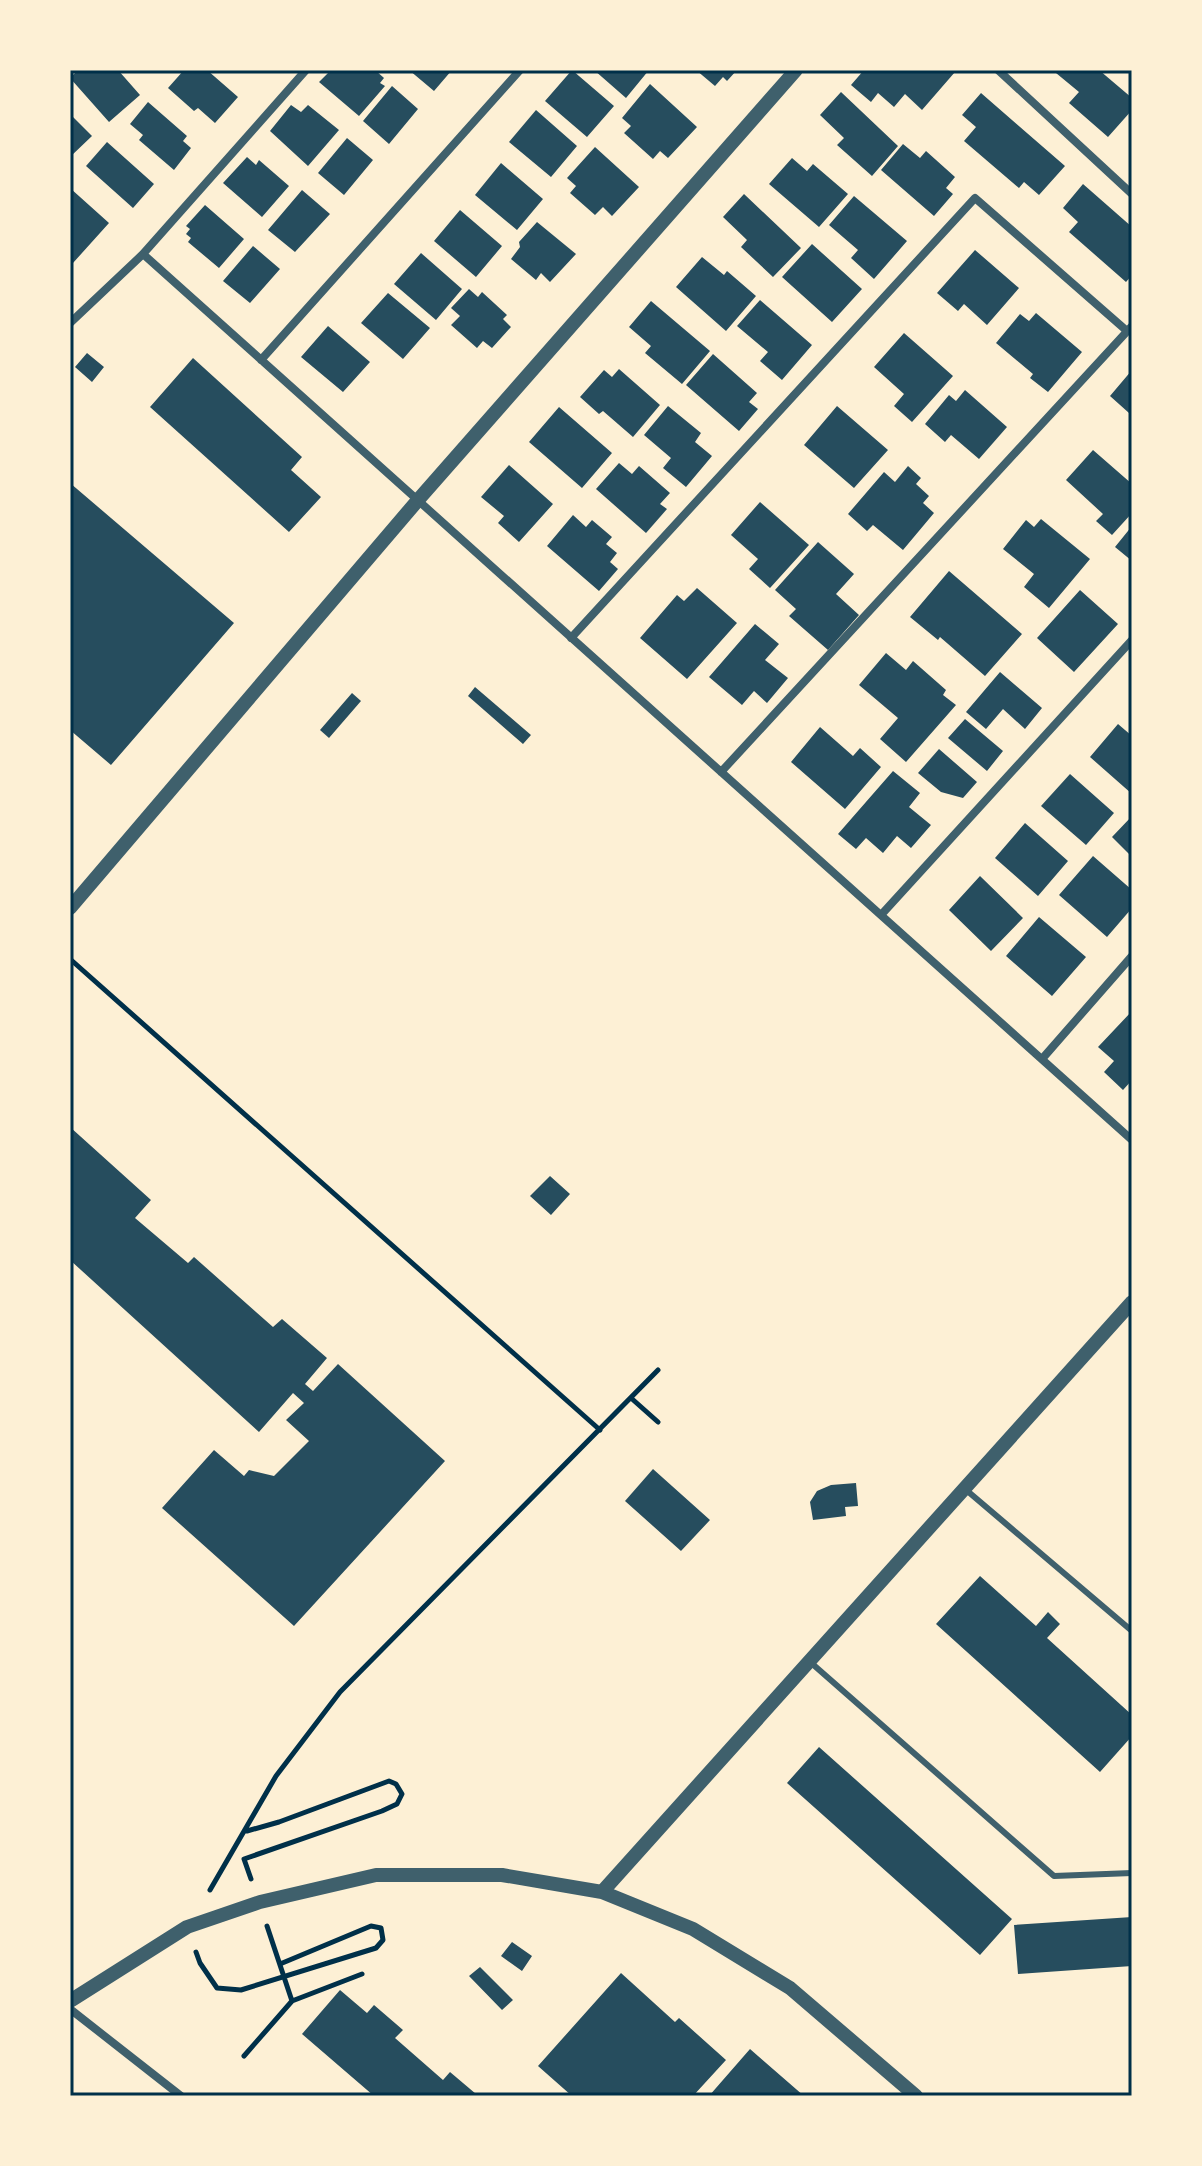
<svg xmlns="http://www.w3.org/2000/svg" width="1202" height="2166" font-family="Quicksand,sans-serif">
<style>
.building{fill:#264d5e}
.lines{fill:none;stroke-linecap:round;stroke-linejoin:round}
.path{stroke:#003049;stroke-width:5}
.service{stroke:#3f606c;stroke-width:6}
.minor{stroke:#3f606c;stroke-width:8}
.tertiary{stroke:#3f606c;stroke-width:14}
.neatline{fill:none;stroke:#003049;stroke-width:3}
</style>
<rect width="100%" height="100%" fill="#fdf0d5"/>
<path class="building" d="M78,70H118L140,95L109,122L70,78Z
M184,70H207L238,97L215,123L198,108L194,111L168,88Z
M331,70H375L384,78L380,83L385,86L359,116L319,82Z
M409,70H452L434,91Z
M572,70L614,106L587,137L545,101Z
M594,70H649L626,98Z
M696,70H737L727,81L723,77L715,86Z
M864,70H952L955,72L922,110L905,94L894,107L878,93L871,102L851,85Z
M1059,70H1099L1132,98V110L1108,137L1069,103L1079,92L1056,73Z
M650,84L697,127L668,158L660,151L653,159L624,133L631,126L622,118Z
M392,86L418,109L389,144L363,121Z
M841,92L898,146L872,176L837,145L844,138L820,115Z
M981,93L1065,166L1039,195L1024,182L1019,188L964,141L976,127L962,115Z
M148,102L187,136L183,141L191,148L174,170L139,140L143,135L130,124Z
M291,105L301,112L308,105L339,130L308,166L270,131Z
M536,110L577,146L551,177L509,142Z
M70,114L92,136L70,157Z
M347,138L373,160L344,195L318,173Z
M107,142L154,184L133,208L86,166Z
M903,144L920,158L926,151L955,177L946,188L953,194L934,216L881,170Z
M595,147L639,187L612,216L603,207L595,215L570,193L576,186L567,178Z
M247,157L256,165L259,160L289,186L262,217L223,183Z
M792,158L807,171L813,164L848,194L819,227L769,184Z
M501,163L543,199L517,230L475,195Z
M1083,184L1132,227V275L1126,282L1069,232L1078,222L1063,208Z
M70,188L109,223L73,263L70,260Z
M302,190L330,214L295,252L268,230Z
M744,194L801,248L773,277L741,247L747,240L723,217Z
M854,196L907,241L874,279L851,258L858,250L829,225Z
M205,205L244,239L219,268L188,242L191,238L186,234L190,229L186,226Z
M460,210L502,246L476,277L434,241Z
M537,222L576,254L550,282L541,273L536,280L511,259L520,247L519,242Z
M812,244L862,289L832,322L782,277Z
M253,246L280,269L250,303L223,281Z
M975,250L1019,288L987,325L964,304L958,311L937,293Z
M421,253L462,289L436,320L394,284Z
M702,257L724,275L727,271L756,296L726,331L676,287Z
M469,289L478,297L482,292L507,315L503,319L511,327L492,348L483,341L477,348L451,325L460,316L451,308Z
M388,293L430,328L403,359L361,323Z
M760,300L812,345L782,380L760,361L768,352L737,326Z
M651,301L710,351L682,384L645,353L651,346L629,327Z
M1036,313L1082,352L1048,392L1030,378L1033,374L996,343L1020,314L1029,321Z
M328,326L370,362L343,392L301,357Z
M904,333L953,376L912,422L894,406L904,394L874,367Z
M87,353L104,367L92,382L75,367Z
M713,354L757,393L749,402L758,409L739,431L686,385Z
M193,358L302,457L291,470L321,497L289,532L150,407Z
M619,369L660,405L633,437L603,411L599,414L580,397L604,370L612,377Z
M1132,370V410L1129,413L1110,396Z
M965,390L1007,427L979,459L951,435L945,442L925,424L949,395L956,401Z
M668,406L701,433L695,442L712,456L686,487L663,468L671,458L644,435Z
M837,406L888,450L854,488L804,445Z
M559,407L612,453L582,488L529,442Z
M1093,450L1132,484V513L1112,535L1096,521L1103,514L1066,480Z
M619,463L632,474L639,466L670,493L660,504L667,509L646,533L596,489Z
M509,465L553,504L519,542L498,523L504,516L481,497Z
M908,466L921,478L916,484L929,496L923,503L934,513L903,550L873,525L867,531L848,514L884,472L895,482Z
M70,483L234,623L111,765L70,730Z
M760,502L809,545L770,588L749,569L758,559L731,535Z
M573,515L586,527L592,520L612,537L606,544L617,553L610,562L618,569L599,591L547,546Z
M1041,519L1090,559L1049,608L1024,587L1034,574L1003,549L1026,520L1034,527Z
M1132,526V561L1115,547Z
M818,542L854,574L836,594L859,615L828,650L789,616L796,609L775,590Z
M949,571L1022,634L985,676L940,637L938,640L910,617Z
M697,588L737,623L687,679L640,638L677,595L684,601Z
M1080,590L1118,624L1074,672L1037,638Z
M755,624L779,644L765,660L788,678L767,703L754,691L742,705L709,677Z
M886,653L906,670L913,661L946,690L943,695L956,705L906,762L880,739L898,718L859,685Z
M1000,672L1042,708L1025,729L1003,709L986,729L966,712Z
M475,687L531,735L523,744L468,696Z
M352,693L361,701L329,738L320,730Z
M965,719L1003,751L987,771L948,738Z
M1118,724L1132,736V794L1090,757Z
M820,727L853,756L860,748L881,767L845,809L791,762Z
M939,749L977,782L963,798L941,792L918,773Z
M893,771L920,793L909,807L931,825L911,848L897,836L883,853L866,838L856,849L838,834Z
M1070,774L1114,813L1086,845L1041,806Z
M1132,816V857L1112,837Z
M1025,823L1068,861L1038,896L995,858Z
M1093,856L1132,890V908L1107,937L1059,895Z
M980,876L1023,918L991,951L949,910Z
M1039,917L1086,957L1052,996L1006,956Z
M1132,1011V1080L1123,1090L1104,1072L1114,1061L1098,1047Z
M70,1127L151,1200L135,1218L188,1263L194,1257L273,1327L282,1319L327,1358L305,1384L313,1391L338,1364L445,1461L294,1626L162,1508L214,1450L244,1476L249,1470L274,1476L309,1441L286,1420L304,1403L293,1393L259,1432L70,1260Z
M550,1176L570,1194L551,1215L530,1196Z
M653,1469L710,1520L681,1551L625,1501Z
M856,1483L858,1506L845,1507L846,1516L813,1520L810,1502L817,1491L831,1485Z
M980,1576L1036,1626L1048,1612L1060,1624L1047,1638L1132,1715V1736L1100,1772L936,1624Z
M819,1747L1012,1919L980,1955L787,1783Z
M1132,1917V1966L1018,1974L1014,1925Z
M512,1942L532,1956L522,1971L501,1956Z
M480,1967L513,2000L502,2010L469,1976Z
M621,1973L675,2022L679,2018L726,2060L693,2096H572L538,2066Z
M340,1990L367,2013L374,2005L403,2030L395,2038L443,2080L450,2072L476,2094L374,2096L302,2034Z
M750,2049L804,2096H709Z"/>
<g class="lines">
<path class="path" d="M70,959L600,1430
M631,1398L658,1422
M247,1831L279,1822L389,1781L396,1784L402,1794L397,1804L382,1811L244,1859L251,1879
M210,1890L276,1776L340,1692L658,1370
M267,1926L292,2001
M196,1952L200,1963L217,1988L241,1990L376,1948L383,1940L381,1928L371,1926L280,1964
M244,2056L292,2001L362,1974"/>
<path class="service" d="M965,1489L1132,1631
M809,1661L1054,1876L1132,1873"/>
<path class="minor" d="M998,70L1132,194
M143,254L1132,1140
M70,323L143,254L306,70
M261,360L520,70
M571,638L975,198L1127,331
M721,772L1132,326
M881,915L1132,640
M1042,1059L1132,956
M70,2009L181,2096"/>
<path class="tertiary" d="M70,908L418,500L796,70
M602,1892L1132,1302
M70,2001L187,1927L260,1902L376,1875H502L602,1892L693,1929L790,1988L916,2096"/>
</g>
<rect width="1202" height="2166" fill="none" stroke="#fdf0d5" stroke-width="144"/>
<rect x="72" y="72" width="1058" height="2022" class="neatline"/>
</svg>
